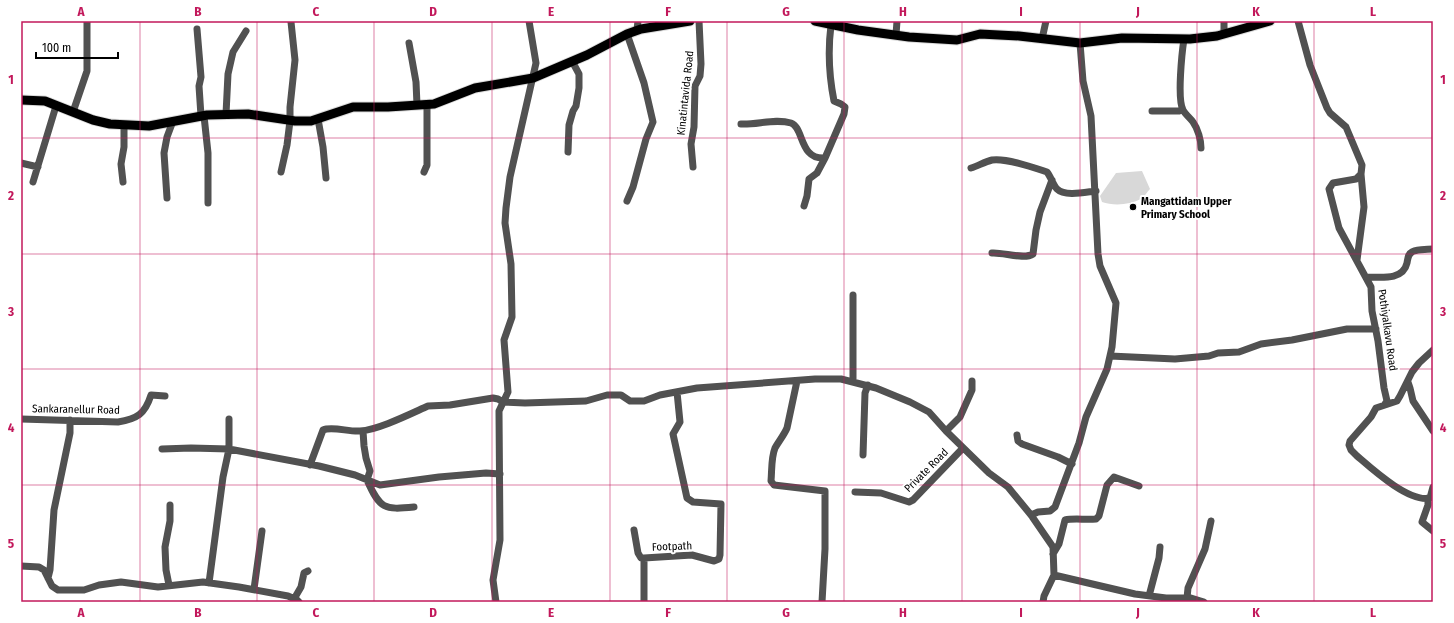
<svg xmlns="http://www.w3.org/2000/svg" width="1454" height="623" font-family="'Fira Sans Condensed',sans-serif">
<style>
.green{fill:#d8d8d8}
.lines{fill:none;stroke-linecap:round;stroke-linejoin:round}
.major-casing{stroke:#dbdbdb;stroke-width:11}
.minor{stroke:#515151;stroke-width:7}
.major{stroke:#000;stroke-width:9}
.grid{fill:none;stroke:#c2185b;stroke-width:1;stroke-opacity:0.55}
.poi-dot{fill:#000;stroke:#fff;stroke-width:1.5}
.labels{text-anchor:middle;stroke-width:4;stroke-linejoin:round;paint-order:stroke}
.street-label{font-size:11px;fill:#000;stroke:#fff}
.poi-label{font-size:11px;font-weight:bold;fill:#000;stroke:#fff;text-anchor:start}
.neatline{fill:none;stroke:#c2185b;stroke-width:1.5}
.grid-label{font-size:13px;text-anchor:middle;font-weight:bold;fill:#c2185b}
</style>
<rect width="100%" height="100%" fill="#fff"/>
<path class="green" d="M1142,171L1150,189C1147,192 1144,197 1141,199C1130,205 1113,206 1102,202L1100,196L1116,173Z"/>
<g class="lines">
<defs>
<path id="major" d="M815,21L858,30L909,37L957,40L980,34L1019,36L1080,43L1122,38L1190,39L1217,36L1270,21
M21,100L45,101L93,120L110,124L149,126L207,115L248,114L295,121H311L353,107H388L434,104L475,88L533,78L587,55L627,34L641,29L690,21"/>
</defs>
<use href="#major" class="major-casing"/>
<path class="minor" d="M1224,21V34
M1298,21L1310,65L1327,108L1330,113L1346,127L1362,165L1361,174L1356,179L1333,183L1329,189L1339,228L1371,287L1372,311L1378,341L1384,388L1387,401L1385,404
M197,29L201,77L199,86L201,116
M637,30L638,21
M896,35L897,21
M1042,39L1046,21
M1184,39C1182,52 1177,99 1183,110C1185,114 1190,118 1193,122C1198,129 1201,140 1201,148
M409,43L416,82L417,105
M1152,111H1179L1182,109
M73,112L87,71V21
M226,114L228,74L233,52L246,31
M204,116L208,153V203
M318,119L323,147L326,178
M741,124C757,125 775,118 791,123C804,127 799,160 825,158L844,114L845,107L841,104L834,101C829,76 828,49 831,25
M568,152L569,125L573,111L576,106L579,88V74L572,61
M21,163L38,167
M693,167L691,144L694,127L695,86L700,76L701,64L699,21
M971,168C978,166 984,162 992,160C1007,158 1032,167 1047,172C1051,177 1053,185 1057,189C1065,197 1086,192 1096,191
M281,172L287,145L290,121V107L295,60L291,22
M424,172L427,165V105
M33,182L56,106
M123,182L121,164L124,147V125
M167,198L164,153L167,137L173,121
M627,201L633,187L646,139L653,122L644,83L627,34
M804,206L807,196L809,179L817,173L825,158
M992,253C1003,252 1024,260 1033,254L1036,230L1040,212L1052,180
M1357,260L1364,207L1361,174
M1366,277C1380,277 1403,281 1407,263C1408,258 1408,254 1412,252C1414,250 1428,249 1433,249
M853,295V382
M1433,350L1419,363L1412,372L1400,396L1397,401L1376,408L1371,417L1350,441L1349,445L1351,450L1357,456C1371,468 1409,503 1430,498L1433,487
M1110,356L1175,359L1209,356L1218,353L1239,352L1261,344L1292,340L1347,329H1376
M797,381L787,428C784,435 779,441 775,448C771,458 772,470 771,481L774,485L825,491V549L822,602
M1408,382L1410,388L1413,401L1433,431
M21,419L118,422C137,419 145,414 151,395L165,396
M363,431L364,446L366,458L370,471L367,480C380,509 384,510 414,507
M946,431L960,417L972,390V381
M1017,435L1018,441L1022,444L1058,457L1072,464
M162,449L191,448L229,449V419
M863,455L865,393L868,385
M310,465L323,430C332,426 349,432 360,431C378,430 410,414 428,406L450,405L493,398L498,399L503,402L525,403L586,401L607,395H621L630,401H644L660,395L697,388L815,379H841L876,388L910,402L929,412L946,431L989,473L1008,487L1031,515L1053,547L1054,575L1044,596L1043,602
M855,492L881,493L909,502L913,500L963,448
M1428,498V505L1422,522L1433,531
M1031,515L1038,512L1050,511L1055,507L1079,443L1086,417L1107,369L1112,347L1116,303L1100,266L1098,254L1091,116L1083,81L1080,43
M634,530L638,553L641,558H644V602
M1053,554L1059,544L1065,520C1073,518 1086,520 1096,519L1099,516L1107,485L1114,477L1139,486
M644,558L692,555L714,561L719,559L720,555L721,504L693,502L687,498L673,434L680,422L677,392
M21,566L39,567L44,570L52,586L58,590H84L99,585L121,582L158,587L203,582L239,587L288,596L297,600L299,602
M1054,575L1135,594L1166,598H1191L1204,602
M48,578L50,570L54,510L70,433V420
M209,583L223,477L229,449L319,466L355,475L380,485L439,477L486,473L500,474
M169,585L166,570L165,547L170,521V505
M254,589L262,531
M1149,596L1159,558L1160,547
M1187,598L1188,588L1205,549L1211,521
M294,599L301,587L304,573L308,571
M496,602L493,580L500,540L499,411L508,392L504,340L512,317L511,264L505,223L506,208L510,177L536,63L529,21"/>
<use href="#major" class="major"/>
</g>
<path class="grid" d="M140,21V602M257,21V602M374,21V602M492,21V602M610,21V602M727,21V602M844,21V602M962,21V602M1080,21V602M1197,21V602M1314,21V602M21,138H1433M21,254H1433M21,369H1433M21,485H1433"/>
<circle class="poi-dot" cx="1133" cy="207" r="4"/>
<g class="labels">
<g class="street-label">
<text transform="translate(685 93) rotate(-84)" y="4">Kinatintavida Road</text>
<text transform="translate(1388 330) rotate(82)" y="4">Pothiyalkavu Road</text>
<text transform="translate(76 409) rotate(1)" y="4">Sankaranellur Road</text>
<text transform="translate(926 470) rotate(-45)" y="4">Private Road</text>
<text transform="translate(672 546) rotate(-2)" y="4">Footpath</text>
</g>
<g class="poi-label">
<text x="1141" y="205">Mangattidam Upper<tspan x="1141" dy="13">Primary School</tspan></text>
</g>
</g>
<rect width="1454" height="623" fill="none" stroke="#ffffff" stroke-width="44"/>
<path d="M36 52v6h82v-6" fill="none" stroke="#000000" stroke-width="2"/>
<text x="42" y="52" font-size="12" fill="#000000" stroke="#ffffff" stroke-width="3" paint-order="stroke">100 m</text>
<rect x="22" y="22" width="1410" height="579" class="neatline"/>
<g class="grid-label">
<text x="81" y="16">A</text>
<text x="198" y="16">B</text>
<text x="316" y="16">C</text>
<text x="433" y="16">D</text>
<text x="551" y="16">E</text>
<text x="668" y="16">F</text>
<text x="786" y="16">G</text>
<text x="903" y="16">H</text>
<text x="1021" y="16">I</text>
<text x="1138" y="16">J</text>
<text x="1256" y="16">K</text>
<text x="1373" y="16">L</text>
<text x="11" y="84">1</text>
<text x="1443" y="84">1</text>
<text x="11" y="200">2</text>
<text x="1443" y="200">2</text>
<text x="11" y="316">3</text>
<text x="1443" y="316">3</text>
<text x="11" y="432">4</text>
<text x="1443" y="432">4</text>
<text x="11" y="548">5</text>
<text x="1443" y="548">5</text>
<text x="81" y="617">A</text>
<text x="198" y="617">B</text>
<text x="316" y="617">C</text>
<text x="433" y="617">D</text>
<text x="551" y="617">E</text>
<text x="668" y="617">F</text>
<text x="786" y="617">G</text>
<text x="903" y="617">H</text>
<text x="1021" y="617">I</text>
<text x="1138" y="617">J</text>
<text x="1256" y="617">K</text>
<text x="1373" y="617">L</text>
</g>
</svg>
